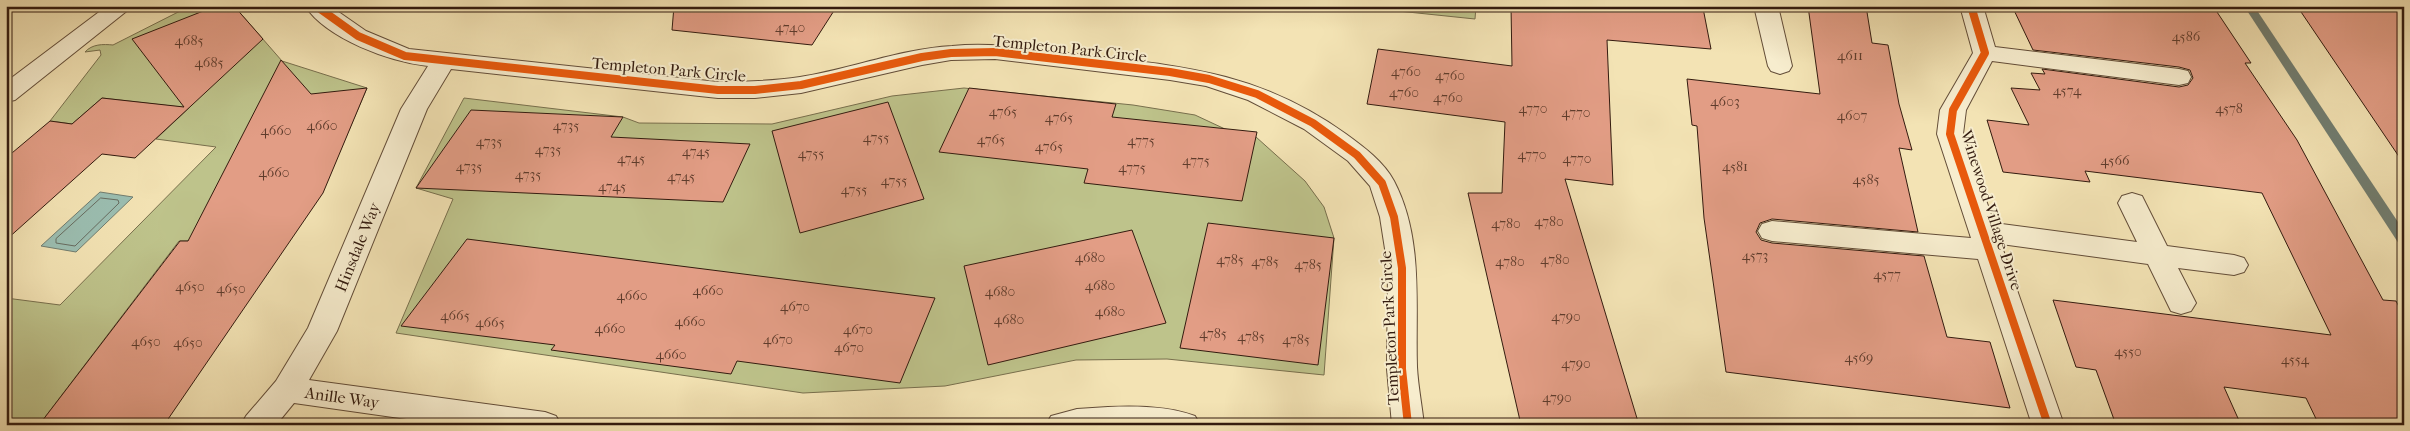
<svg xmlns="http://www.w3.org/2000/svg" width="2410" height="431" font-family="'IM FELL French Canon',serif">
<style>
.green{fill:#bec38b;stroke:#786f4d}
.water{fill:#9bbeb1;stroke:#717d70}
.lines{fill:none;stroke-linecap:round;stroke-linejoin:round}
.shore{stroke:#676c60;stroke-width:1}
.stream{fill:#717d70;fill-rule:evenodd}
.building{fill:#e29d85;stroke:#331b0f}
.minor-casing{stroke:#634d38;stroke-width:2}
.minor{fill:#f7edce;fill-rule:evenodd}
.cycleway-casing{stroke:#f7edce;stroke-width:11}
.cycleway{stroke:#e8590c;stroke-width:8}
.labels{text-anchor:middle;stroke-width:4;stroke-linejoin:round;paint-order:stroke}
.number-label{font-size:14px;fill:#5f3c2c}
.street-label{font-size:16px;fill:#331b0f;stroke:#f7edce}
</style>
<rect width="100%" height="100%" fill="#f3e3b4"/>
<filter id="stains"><feTurbulence type="fractalNoise" baseFrequency=".004" numOctaves="4"/><feColorMatrix values="0 0 0 0 .2 0 0 0 0 .09 0 0 0 0 .02 0 0 0 .5 -.17"/></filter>
<radialGradient id="worn" r=".72"><stop offset=".6" stop-color="#630" stop-opacity="0"/><stop offset="1" stop-color="#630" stop-opacity=".3"/></radialGradient>
<path class="green" d="M190,6H234L282,61L367,88L322,193L289,241H179L39,425H6V298L60,305L216,147L156,139L189,108L102,98L72,124L50,121L101,55L100,50L85,52C92,44 103,44 113,45Z
M1350,6H1476L1475,19Z
M964,88L1133,105L1195,115L1225,129L1256,137L1305,181L1324,207L1334,238L1324,375L1167,359L1076,360L945,386L803,393L396,333L453,199L416,188L464,98L623,117L639,123L772,124L892,96Z"/>
<path class="water" d="M100,192L133,197L76,252L41,246Z"/>
<g class="lines">
<path class="shore" d="M101,198L118,200L119,203L75,246L56,243V239Z"/>
<path class="stream" d="M2244,6H2254L2404,231V246L2399,244Z"/>
</g>
<path class="building" d="M216,6H234L263,39L135,158L102,154L6,240V158L50,121L72,124L102,98L184,107L132,39Z
M674,6H837L812,45L672,30Z
M1511,6L1703,8L1711,49L1607,40L1613,185L1565,179L1639,425H1521L1468,193H1502L1505,122L1367,104L1378,49L1512,66Z
M1808,6H1866L1872,43L1888,45L1899,104L1912,150L1899,148L1918,232L1772,219L1760,223L1756,232L1761,240L1772,243L1924,256L1947,337L1990,342L2010,408L1726,372L1704,218L1697,126L1692,125L1687,79L1820,94Z
M2012,6H2213L2251,63H2245L2297,140L2383,300L2396,301L2404,316V425H2319L2306,398L2224,387L2241,425H2116L2096,370L2076,367L2053,300L2331,335L2262,193L2085,171L2090,182L2003,172L1987,120L2029,125L2011,88L2040,90L2031,73L2045,74L2042,69L2179,87L2188,85L2193,78L2190,70L2179,67L2033,50Z
M2297,6H2336L2404,12V164Z
M281,60L311,94L367,88L323,193L164,425H39L180,241H188Z
M969,88L1116,104L1112,117L1257,132L1242,201L1084,183L1088,169L939,152Z
M888,102L924,199L800,233L772,131Z
M471,110L623,117L611,137L750,144L723,202L416,188Z
M1208,223L1334,238L1318,365L1180,348Z
M1132,230L1166,323L988,365L964,266Z
M467,239L838,286L935,298L900,383L737,361L731,374L551,350L555,345L401,326Z"/>
<g class="lines">
<defs>
<path id="minor" d="M107,6H133L15,100L6,102V82Z
M305,6H330L366,31L409,49L718,82C745,82 773,81 800,77C851,69 900,49 952,46C994,42 1035,49 1077,54C1181,66 1258,71 1346,134C1364,147 1384,162 1394,181C1424,238 1415,306 1417,367C1418,386 1422,406 1424,425H1392L1387,369L1388,268L1380,217L1370,186L1348,161L1304,129L1248,100L1206,86L1170,80L995,59L951,60L922,65L801,93L755,98H718L451,69L427,109L337,331L309,380L545,412L556,416L561,425H449L294,403L276,425H241L246,416L276,381L308,328L401,109L428,66C390,62 327,39 305,6Z
M1754,6H1778L1792,66L1789,71L1780,74L1771,71L1768,66Z
M1960,6H1983L1995,47L2179,69L2188,71L2191,77L2188,83L2179,85L1992,61L1966,110L1963,134L1994,223L2137,242L2118,203L2122,196L2132,193L2142,196L2167,246L2234,255L2244,258L2248,265L2244,272L2234,275L2178,268L2196,303L2191,311L2181,314L2171,311L2148,264L2001,244L2064,425H2032L1978,259L1772,241L1762,238L1758,231L1762,224L1772,221L1971,238L1937,134L1940,110L1973,53Z
M1108,407C1137,406 1168,406 1195,416L1200,425H1046L1051,416L1077,409Z"/>
</defs>
<use href="#minor" class="minor-casing"/>
<use href="#minor" class="minor"/>
<defs>
<path id="cycleway" d="M316,6L358,36L405,56L718,90H755L801,85L922,57L951,53L995,52L1170,72L1209,79L1257,94L1313,123L1357,155L1382,183L1394,217L1402,268V369L1408,425
M1971,6L1985,53L1953,110L1950,134L2048,425"/>
</defs>
<use href="#cycleway" class="cycleway-casing"/>
<use href="#cycleway" class="cycleway"/>
</g>
<g class="labels">
<g class="number-label">
<text x="790" y="32">4740</text>
<text x="2186" y="41">4586</text>
<text x="189" y="45">4685</text>
<text x="1850" y="60">4611</text>
<text x="209" y="67">4685</text>
<text x="1406" y="76">4760</text>
<text x="1450" y="80">4760</text>
<text x="2067" y="95">4574</text>
<text x="1404" y="97">4760</text>
<text x="1448" y="102">4760</text>
<text x="1725" y="106">4603</text>
<text x="1533" y="113">4770</text>
<text x="2229" y="113">4578</text>
<text x="1003" y="116">4765</text>
<text x="1576" y="117">4770</text>
<text x="1852" y="120">4607</text>
<text x="1059" y="122">4765</text>
<text x="322" y="130">4660</text>
<text x="566" y="130">4735</text>
<text x="276" y="135">4660</text>
<text x="876" y="142">4755</text>
<text x="991" y="144">4765</text>
<text x="1141" y="145">4775</text>
<text x="489" y="146">4735</text>
<text x="1049" y="151">4765</text>
<text x="548" y="154">4735</text>
<text x="696" y="156">4745</text>
<text x="811" y="158">4755</text>
<text x="1532" y="159">4770</text>
<text x="631" y="163">4745</text>
<text x="1577" y="163">4770</text>
<text x="1196" y="165">4775</text>
<text x="2115" y="165">4566</text>
<text x="469" y="171">4735</text>
<text x="1735" y="171">4581</text>
<text x="1132" y="172">4775</text>
<text x="274" y="177">4660</text>
<text x="528" y="179">4735</text>
<text x="681" y="181">4745</text>
<text x="1866" y="184">4585</text>
<text x="894" y="185">4755</text>
<text x="612" y="191">4745</text>
<text x="854" y="194">4755</text>
<text x="1549" y="226">4780</text>
<text x="1506" y="228">4780</text>
<text x="1755" y="260">4573</text>
<text x="1090" y="262">4680</text>
<text x="1230" y="264">4785</text>
<text x="1555" y="264">4780</text>
<text x="1265" y="266">4785</text>
<text x="1510" y="266">4780</text>
<text x="1308" y="269">4785</text>
<text x="1887" y="279">4577</text>
<text x="1100" y="290">4680</text>
<text x="190" y="291">4650</text>
<text x="231" y="293">4650</text>
<text x="708" y="295">4660</text>
<text x="1000" y="296">4680</text>
<text x="632" y="300">4660</text>
<text x="795" y="311">4670</text>
<text x="1110" y="316">4680</text>
<text x="455" y="320">4665</text>
<text x="1566" y="321">4790</text>
<text x="1009" y="324">4680</text>
<text x="690" y="326">4660</text>
<text x="490" y="327">4665</text>
<text x="610" y="333">4660</text>
<text x="858" y="334">4670</text>
<text x="1213" y="338">4785</text>
<text x="1251" y="341">4785</text>
<text x="778" y="344">4670</text>
<text x="1296" y="344">4785</text>
<text x="146" y="346">4650</text>
<text x="188" y="347">4650</text>
<text x="849" y="352">4670</text>
<text x="2128" y="356">4550</text>
<text x="671" y="359">4660</text>
<text x="1859" y="362">4569</text>
<text x="2295" y="364">4554</text>
<text x="1576" y="368">4790</text>
<text x="1557" y="402">4790</text>
</g>
<g class="street-label">
<text transform="translate(1070 48) rotate(6)" y="6">Templeton Park Circle</text>
<text transform="translate(669 69) rotate(5)" y="6">Templeton Park Circle</text>
<text transform="translate(1992 210) rotate(72)" y="6">Winewood Village Drive</text>
<text transform="translate(357 247) rotate(-68)" y="6">Hinsdale Way</text>
<text transform="translate(1389 328) rotate(-93)" y="6">Templeton Park Circle</text>
<text transform="translate(342 397) rotate(8)" y="6">Anille Way</text>
</g>
</g>
<rect width="2410" height="431" fill="none" stroke="#f3e3b4" stroke-width="25"/>
<rect x="8" y="8" width="2395" height="416" fill="none" stroke="#331b0f" stroke-width="2.5"/>
<rect x="12" y="12" width="2385" height="406" fill="none" stroke="#331b0f"/>
<rect width="100%" height="100%" filter="url(#stains)"/>
<rect width="100%" height="100%" fill="url(#worn)"/>
</svg>
